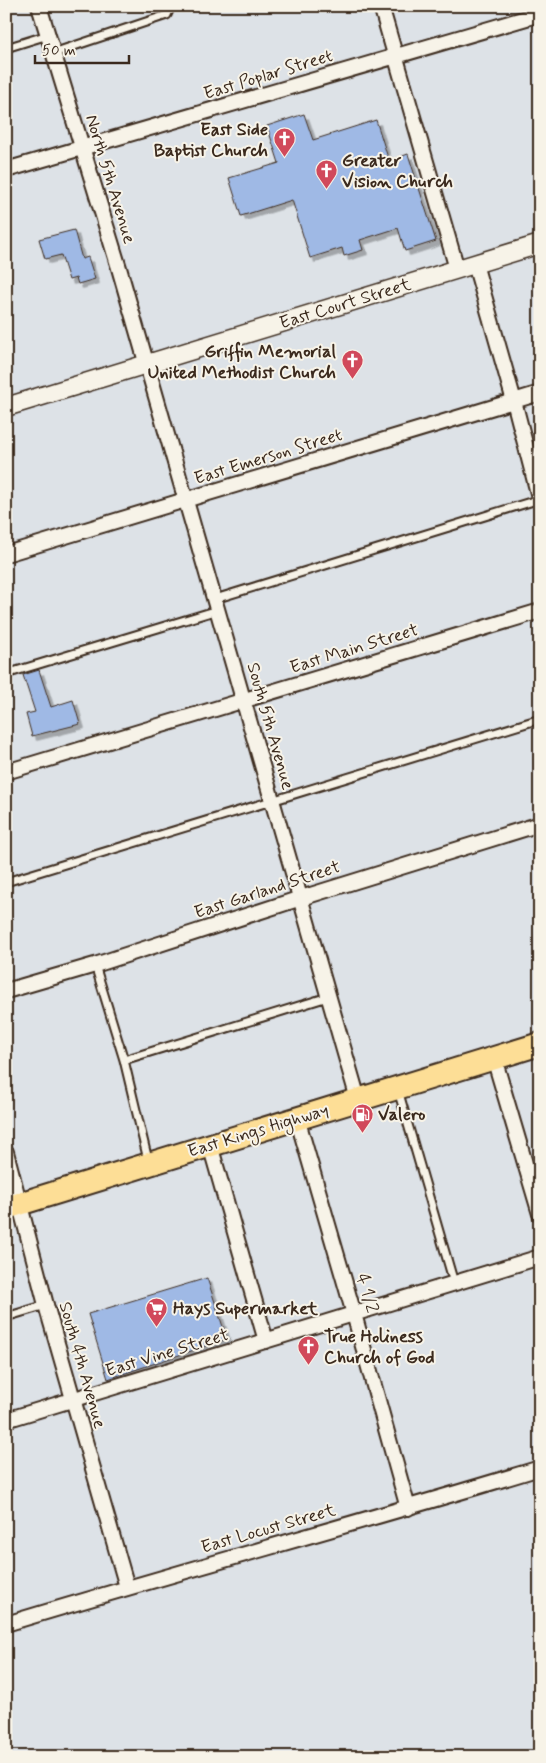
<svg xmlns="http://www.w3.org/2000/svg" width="546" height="1763" font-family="Mynerve,sans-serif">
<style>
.building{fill:#9fb9e5;stroke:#3b2a1e;filter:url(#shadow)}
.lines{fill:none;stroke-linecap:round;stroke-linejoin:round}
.service-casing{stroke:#3b2a1e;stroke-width:11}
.minor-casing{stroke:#3b2a1e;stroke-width:18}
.tertiary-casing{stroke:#3b2a1e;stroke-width:21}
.primary-casing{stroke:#3b2a1e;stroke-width:26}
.service{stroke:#f7f3e8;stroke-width:7}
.minor{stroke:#f7f3e8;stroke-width:14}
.tertiary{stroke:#f7f3e8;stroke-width:18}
.primary{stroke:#fdde96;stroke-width:22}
.labels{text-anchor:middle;stroke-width:4;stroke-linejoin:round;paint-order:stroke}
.street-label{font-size:18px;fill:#3b2a1e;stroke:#f7f3e8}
.poi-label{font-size:18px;font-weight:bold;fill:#3b2a1e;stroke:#f7f3e8;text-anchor:start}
</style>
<defs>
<filter id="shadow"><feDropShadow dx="4.5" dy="4.5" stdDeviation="0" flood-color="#0004"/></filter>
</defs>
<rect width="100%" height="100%" fill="#dde2e7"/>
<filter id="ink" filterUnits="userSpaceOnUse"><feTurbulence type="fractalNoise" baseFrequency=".02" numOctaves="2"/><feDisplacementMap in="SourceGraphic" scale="10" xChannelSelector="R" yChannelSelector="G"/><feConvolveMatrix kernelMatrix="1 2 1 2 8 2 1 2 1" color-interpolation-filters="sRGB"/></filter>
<g filter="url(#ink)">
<path class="building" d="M304,114L313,140L376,120L389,161L408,154L436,241L405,251L398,228L360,240L363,250L344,256L342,248L310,258L292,200L241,216L229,178L279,163L267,126Z
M74,230L82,259L88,257L95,279L78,284L76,278L69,280L61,255L45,259L39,239Z
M39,670L51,707L73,700L80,724L32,736L26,714L35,712L23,675Z
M207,1278L227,1339L108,1379L88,1314Z"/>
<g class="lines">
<defs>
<path id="service" d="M6,48L48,35
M53,53L167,15L171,6
M215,599L540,499
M6,674L218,610
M6,882L540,719
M95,965L124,1060L148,1160
M124,1060L328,997
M398,1090L454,1283
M6,1317L46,1305"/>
<path id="minor" d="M39,6L119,268L358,1099
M381,6L457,269
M6,170L540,14
M475,264L514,401L540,501
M6,554L540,393
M6,772L540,611
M6,991L95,965L301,898L540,824
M494,1058L540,1214
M297,1118L354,1314L408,1508
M210,1145L266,1341
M6,1152L46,1305L127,1587
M6,1420L540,1257
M6,1624C184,1570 363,1522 540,1468"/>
<path id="tertiary" d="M6,407L540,244"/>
<path id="primary" d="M6,1208L540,1044"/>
</defs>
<use href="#service" class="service-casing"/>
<use href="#minor" class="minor-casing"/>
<use href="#tertiary" class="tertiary-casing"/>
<use href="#primary" class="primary-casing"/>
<use href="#service" class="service"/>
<use href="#minor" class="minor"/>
<use href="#tertiary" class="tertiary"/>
<use href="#primary" class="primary"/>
</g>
</g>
<defs>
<symbol id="church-pin" viewBox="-11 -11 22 30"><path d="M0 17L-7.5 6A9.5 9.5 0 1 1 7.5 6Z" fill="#d1495b" stroke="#f7f3e8"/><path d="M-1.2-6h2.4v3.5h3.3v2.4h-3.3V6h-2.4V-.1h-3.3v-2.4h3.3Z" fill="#fff"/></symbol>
<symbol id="fuel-pin" viewBox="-11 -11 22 30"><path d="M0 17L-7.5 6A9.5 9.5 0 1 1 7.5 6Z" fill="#d1495b" stroke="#f7f3e8"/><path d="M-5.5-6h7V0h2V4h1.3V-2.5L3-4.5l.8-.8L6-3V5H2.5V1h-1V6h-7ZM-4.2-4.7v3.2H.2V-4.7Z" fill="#fff"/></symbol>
<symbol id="supermarket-pin" viewBox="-11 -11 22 30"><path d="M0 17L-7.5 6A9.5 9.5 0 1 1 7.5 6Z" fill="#d1495b" stroke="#f7f3e8"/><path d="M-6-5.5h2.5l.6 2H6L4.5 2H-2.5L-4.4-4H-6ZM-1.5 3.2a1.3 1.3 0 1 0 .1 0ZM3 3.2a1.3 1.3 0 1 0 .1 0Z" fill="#fff"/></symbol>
</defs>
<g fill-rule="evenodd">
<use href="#church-pin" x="272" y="126" width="25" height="34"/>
<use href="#church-pin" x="314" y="158" width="25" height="34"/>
<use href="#church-pin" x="340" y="348" width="25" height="34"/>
<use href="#fuel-pin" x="350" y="1102" width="25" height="34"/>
<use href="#supermarket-pin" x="144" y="1296" width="25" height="34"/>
<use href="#church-pin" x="296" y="1334" width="25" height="34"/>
</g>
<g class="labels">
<g class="street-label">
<text transform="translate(268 74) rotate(-17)" y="6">East Poplar Street</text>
<text transform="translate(111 179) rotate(73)" y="6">North 5th Avenue</text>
<text transform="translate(345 303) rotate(-17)" y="6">East Court Street</text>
<text transform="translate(268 456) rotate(-17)" y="6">East Emerson Street</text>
<text transform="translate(354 648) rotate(-17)" y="6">East Main Street</text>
<text transform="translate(271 726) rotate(74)" y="6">South 5th Avenue</text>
<text transform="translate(267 889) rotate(-18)" y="6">East Garland Street</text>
<text transform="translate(258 1130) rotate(-17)" y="6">East Kings Highway</text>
<text transform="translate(368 1293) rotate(74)" y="6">4 1/2</text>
<text transform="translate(167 1352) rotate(-17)" y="6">East Vine Street</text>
<text transform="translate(83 1365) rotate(74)" y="6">South 4th Avenue</text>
<text transform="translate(268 1528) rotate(-16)" y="6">East Locust Street</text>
</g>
<g class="poi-label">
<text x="268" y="135" text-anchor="end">East Side<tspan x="268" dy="21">Baptist Church</tspan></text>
<text x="342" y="166">Greater<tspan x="342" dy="21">Vision Church</tspan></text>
<text x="336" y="357" text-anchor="end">Griffin Memorial<tspan x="336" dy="21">United Methodist Church</tspan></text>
<text x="378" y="1120">Valero</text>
<text x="173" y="1314">Hays Supermarket</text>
<text x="324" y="1342">True Holiness<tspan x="324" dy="21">Church of God</tspan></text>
</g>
</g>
<rect width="546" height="1763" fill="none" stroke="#f7f3e8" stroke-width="25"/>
<rect x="12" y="12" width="521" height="1738" fill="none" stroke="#3b2a1e" stroke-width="2" filter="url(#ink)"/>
<path d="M35 55v8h94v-8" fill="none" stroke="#3b2a1e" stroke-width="2.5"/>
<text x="42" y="55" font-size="15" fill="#3b2a1e" stroke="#f7f3e8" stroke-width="4" paint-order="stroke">50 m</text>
</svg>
